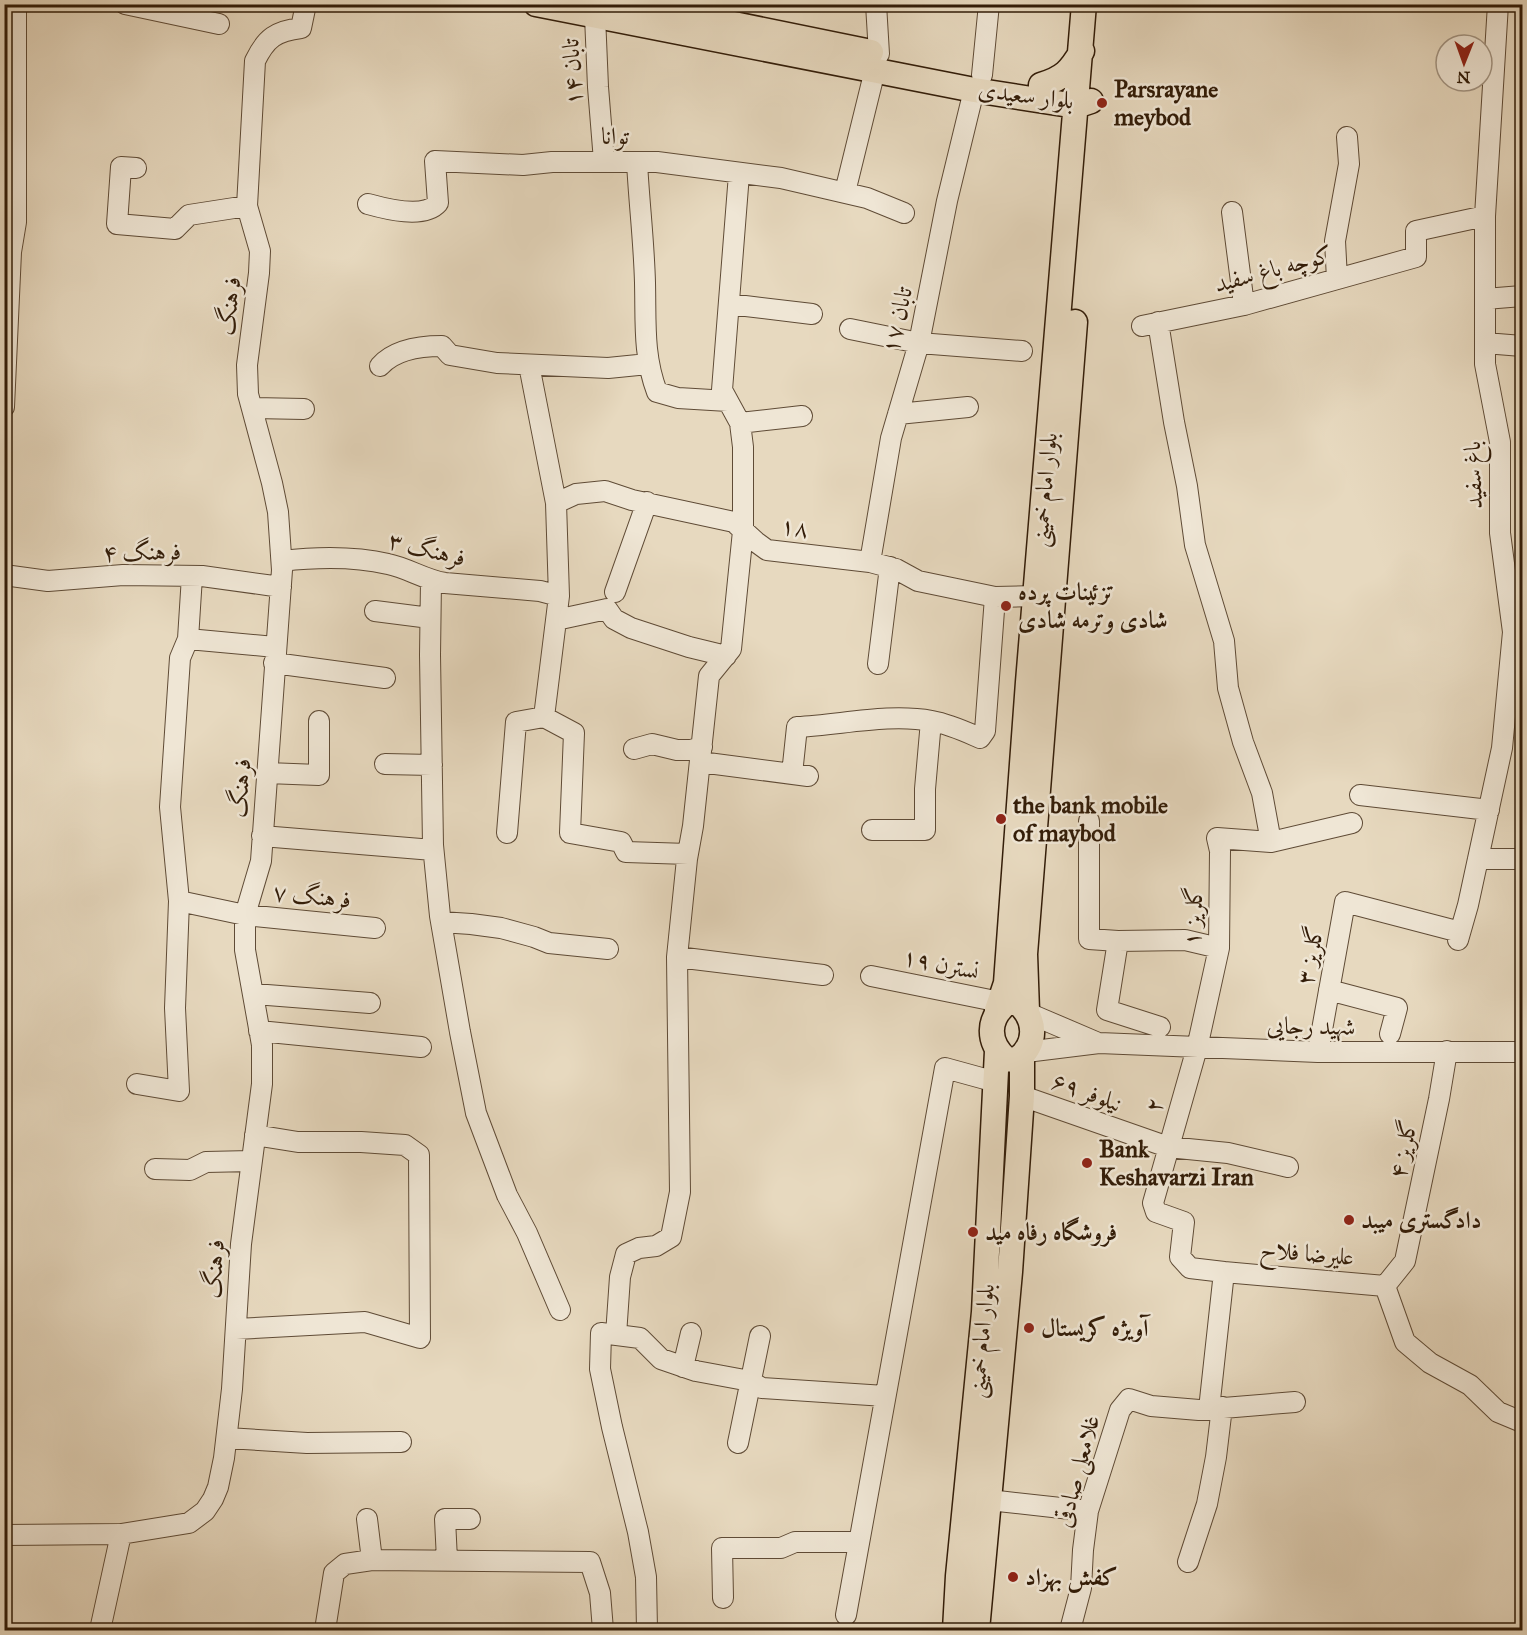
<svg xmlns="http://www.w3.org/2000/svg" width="1527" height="1635" font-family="'IM FELL Great Primer',Amiri,serif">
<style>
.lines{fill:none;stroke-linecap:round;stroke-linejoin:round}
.minor-casing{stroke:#5f4b36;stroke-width:22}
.major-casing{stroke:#321c08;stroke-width:27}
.minor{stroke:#efe6d5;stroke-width:20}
.major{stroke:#e7d9bf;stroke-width:24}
.poi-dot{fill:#8f2418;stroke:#efe6d5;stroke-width:2}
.labels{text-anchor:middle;stroke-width:5;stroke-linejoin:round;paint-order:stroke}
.street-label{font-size:24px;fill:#321c08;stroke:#efe6d5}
.poi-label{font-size:24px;font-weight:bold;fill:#321c08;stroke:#efe6d5;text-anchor:start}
</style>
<rect width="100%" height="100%" fill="#e7d9bf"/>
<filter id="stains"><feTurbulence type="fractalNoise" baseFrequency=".00333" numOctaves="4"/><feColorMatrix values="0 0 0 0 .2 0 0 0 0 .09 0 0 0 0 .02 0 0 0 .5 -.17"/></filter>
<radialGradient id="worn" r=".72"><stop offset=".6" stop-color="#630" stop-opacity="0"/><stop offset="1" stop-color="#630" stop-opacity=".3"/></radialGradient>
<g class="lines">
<defs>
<path id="minor" d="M125,4L219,24
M876,4L879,54
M595,16L598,87L604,161
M982,75L989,4
M637,162C639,202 644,242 645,283C646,322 643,355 657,392L678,398L728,401
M136,168L121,167L117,224L175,229L189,215L247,206
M845,192L875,70
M368,204C386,209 424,219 438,203L435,161L523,165L552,162H657L781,178L867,198L904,213
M1232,212L1244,305
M1337,279L1335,241L1349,164L1347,137
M1485,299L1522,296
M729,304L812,314
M1158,322L1174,422L1187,486L1195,545L1224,641L1228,688L1243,742L1262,793L1271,842
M1142,326L1244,305L1416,257V231L1485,216
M850,329L919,343L1022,351
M1485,343L1522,346
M529,365L556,503L559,596L544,717L574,733L570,833L621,842L626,852L688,854
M380,366C395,349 420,346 442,346L450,355L497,363L608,368L648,364
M4,407L11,252L16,222V4
M252,408L304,409
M898,414L968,407
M740,423L802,416
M556,503L576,494L605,491L632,500L734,522L756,542L767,550L870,562L896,569L918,581L995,597L1035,596
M282,561C317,557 353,556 388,564C408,568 425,580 445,583L540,591L559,596
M870,562L891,438L919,343L947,201L974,90
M4,575L48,581L123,575L202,576L281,587
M192,576L188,639L180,658L170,807L179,901L245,915L375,928
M431,581L430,655L433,845L440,916L460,1032L476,1113L507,1195L527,1233L560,1310
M615,592L647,502
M375,611L430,618
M556,620L607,609L614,619L631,628L689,647L726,656
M188,639L275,647
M274,663L385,678
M878,664L890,567
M634,749L652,744L677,750H691L702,747
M700,762L808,776
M385,764L432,765
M267,773L319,775V721
M792,774L797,727C841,725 888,713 932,721C949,724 964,731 980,738L985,731L995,597
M1360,795L1489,810
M1089,821V939L1118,941L1185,940L1219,948
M872,830H925V789L931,721
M507,833L516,722L544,717
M262,836L433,850
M1478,859H1522
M441,922L471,924L501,928L534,937L549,943L608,949
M1458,940L1468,905L1502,748L1513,632L1500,533V442L1485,364V216L1498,4
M1118,941L1107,1010L1160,1027
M677,957L823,975
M871,976L1000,1002
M1329,990L1397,1008L1390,1034
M254,994L370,1003
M1028,1013L1096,1042
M259,1031L421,1047
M1026,1052L1099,1043L1318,1052H1522
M1318,1052L1345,902L1460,932
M137,1084L179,1091L175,1008L179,901
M1022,1096L1168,1147L1228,1153L1288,1167
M155,1169L190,1170L206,1162L251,1161
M1224,1272L1385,1286
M1385,1286L1405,1261L1439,1099L1447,1051
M1385,1286L1405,1342L1430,1363L1470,1385L1498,1412L1522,1422
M236,1329L365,1322L420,1338L419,1155L405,1145L361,1142H298L255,1135
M616,1335L620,1277L626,1254L639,1248L656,1246L671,1237L680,1192L677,957L687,859L693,826L709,676L731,649L743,531V447L740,423L722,390L739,174
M683,1367L691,1333
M1209,1409L1224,1272L1190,1268L1180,1257L1184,1222L1156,1212L1153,1203L1197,1048L1219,948L1220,851L1217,838L1271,842L1352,823
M227,1438L307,1443L401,1442
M738,1443L760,1336
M989,1500L1088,1511
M367,1519L372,1560
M4,1535L121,1534L189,1523L205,1511L213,1499L218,1487L224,1458L232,1389L241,1244L262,1084V1045L245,950V915L261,861L282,570L278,512L272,483L248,394L247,365L259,273L260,251L247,206L255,61C266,38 276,31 301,28L306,4
M447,1560L445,1519H470
M1188,1562L1207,1504L1216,1457L1222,1407
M723,1598L722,1548H781L795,1542H858
M846,1615L945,1068L996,1082
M100,1630L121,1534
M325,1630L334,1573L345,1564L372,1560L590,1562L600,1593L603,1630
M647,1630L646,1577L638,1532L612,1427L600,1369L601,1333L640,1338L661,1359L696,1371L750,1381L762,1388L885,1396
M1070,1630L1081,1588L1083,1550L1088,1511L1120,1410L1129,1399L1151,1406L1199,1410L1295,1402"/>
<path id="major" d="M536,4L974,90L1076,106L1091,101
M636,4L871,52
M1041,85C1064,78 1070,71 1082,51
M1007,1003H1018C1037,1020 1037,1044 1017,1060L1006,1059C987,1042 987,1019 1007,1003Z
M997,1010L1006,983L1028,682L1084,4
M1027,1011L1025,954L1075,322
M955,1630L958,1576L984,1312L997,1051
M977,1630L1010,1272L1022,1096V1055"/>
</defs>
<use href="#minor" class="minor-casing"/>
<use href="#major" class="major-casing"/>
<use href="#minor" class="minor"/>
<use href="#major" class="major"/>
</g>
<g class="poi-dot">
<circle cx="1102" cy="103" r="6"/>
<circle cx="1006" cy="606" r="6"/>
<circle cx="1001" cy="819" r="6"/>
<circle cx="1087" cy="1163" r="6"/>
<circle cx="1349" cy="1220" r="6"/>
<circle cx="973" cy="1232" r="6"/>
<circle cx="1029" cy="1328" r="6"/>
<circle cx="1013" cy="1577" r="6"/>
</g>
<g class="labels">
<g class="street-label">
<text transform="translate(572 72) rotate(-93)" y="8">تابان ۱۴</text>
<text transform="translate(1026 95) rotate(7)" y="8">بلوار سعیدی</text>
<text x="615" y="144">توانا</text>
<text transform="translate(1273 269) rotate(-15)" y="8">کوچه باغ سفید</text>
<text transform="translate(229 306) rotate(-83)" y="8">فرهنگ</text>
<text transform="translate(897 320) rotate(-77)" y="8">تابان ۱۷</text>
<text transform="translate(1473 475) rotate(-92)" y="8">باغ سفید</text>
<text transform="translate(1044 490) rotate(-85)" y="8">بلوار امام خمینی</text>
<text transform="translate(795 527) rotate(9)" y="8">۱۸</text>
<text transform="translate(427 549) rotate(14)" y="8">فرهنگ ۳</text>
<text transform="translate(142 552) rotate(-1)" y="8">فرهنگ ۴</text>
<text transform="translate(240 788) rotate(-85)" y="8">فرهنگ</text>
<text transform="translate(312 896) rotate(6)" y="8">فرهنگ ۷</text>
<text transform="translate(1193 916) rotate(-87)" y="8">گلریز ۱</text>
<text transform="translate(1310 955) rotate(-79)" y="8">گلریز ۳</text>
<text transform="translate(941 964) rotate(12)" y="8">نسترن ۱۹</text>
<text transform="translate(1311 1026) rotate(1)" y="8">شهید رجایی</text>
<text transform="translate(1087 1092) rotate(20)" y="8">نیلوفر ۶۹</text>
<text transform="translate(1154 1105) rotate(-73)" y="8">۲</text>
<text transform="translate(1403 1149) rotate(-78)" y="8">گلریز ۴</text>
<text transform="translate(1307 1253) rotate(5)" y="8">علیرضا فلاح</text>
<text transform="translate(214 1269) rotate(-86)" y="8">فرهنگ</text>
<text transform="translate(981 1341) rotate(-85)" y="8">بلوار امام خمینی</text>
<text transform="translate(1077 1471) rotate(-75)" y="8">غلامعلی صادقی</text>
</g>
<g class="poi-label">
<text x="1114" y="97">Parsrayane<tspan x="1114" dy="28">meybod</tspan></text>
<text x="1018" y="600">تزئینات پرده<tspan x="1018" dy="28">شادی وترمه شادی</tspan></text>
<text x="1013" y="813">the bank mobile<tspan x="1013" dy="28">of maybod</tspan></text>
<text x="1099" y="1157">Bank<tspan x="1099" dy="28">Keshavarzi Iran</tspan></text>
<text x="1361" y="1228">دادگستری میبد</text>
<text x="985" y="1240">فروشگاه رفاه مید</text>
<text x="1041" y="1336">آویژه کریستال</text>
<text x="1025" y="1585">کفش بهزاد</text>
</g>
</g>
<rect width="1527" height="1635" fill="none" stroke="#e7d9bf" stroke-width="24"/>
<rect x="6" y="6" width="1515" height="1623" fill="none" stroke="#321c08" stroke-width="3"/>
<rect x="12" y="12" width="1503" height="1611" fill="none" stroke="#321c08" stroke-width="1.5"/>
<g transform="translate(1464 63) rotate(181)"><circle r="28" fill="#efe6d5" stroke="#a39583" stroke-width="1.5"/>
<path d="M0-4.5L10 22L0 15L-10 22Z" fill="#8f2418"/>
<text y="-9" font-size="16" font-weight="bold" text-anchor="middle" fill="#321c08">N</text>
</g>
<rect width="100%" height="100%" filter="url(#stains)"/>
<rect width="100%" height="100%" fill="url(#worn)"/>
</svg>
